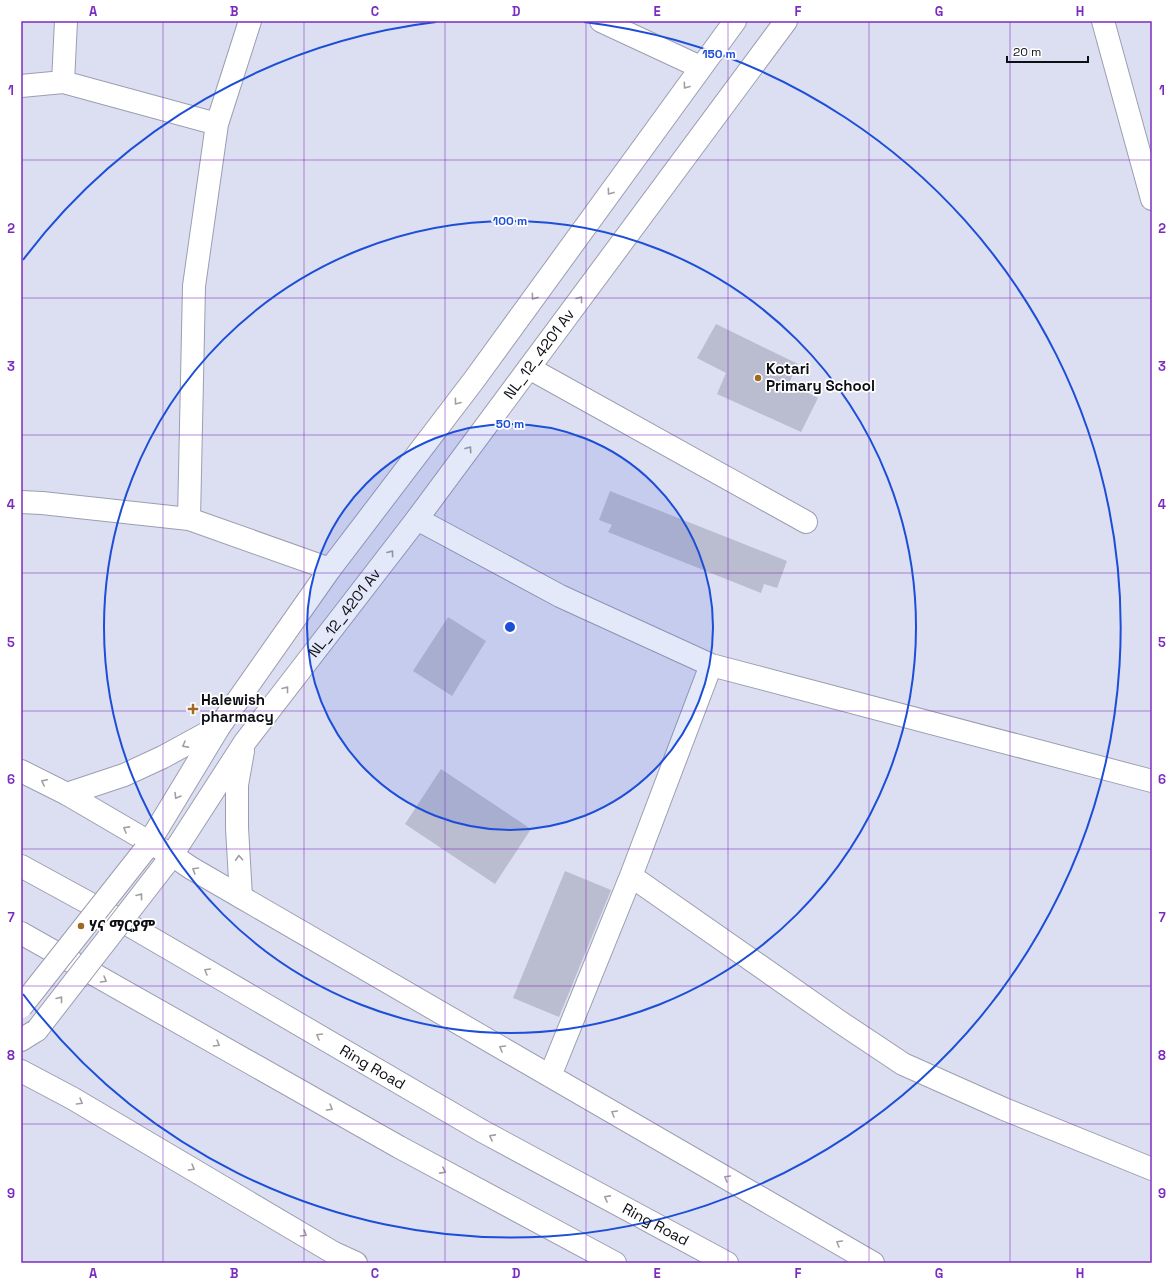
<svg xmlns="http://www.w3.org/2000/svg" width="1173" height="1284" font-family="'Space Grotesk','Noto Sans Ethiopic',sans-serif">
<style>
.building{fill:#babccf}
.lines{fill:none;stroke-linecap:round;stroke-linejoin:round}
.minor-casing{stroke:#9c9eb0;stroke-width:24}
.major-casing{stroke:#9c9eb0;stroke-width:24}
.highway-casing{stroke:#9c9eb0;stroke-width:24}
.minor{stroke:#fff;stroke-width:22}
.major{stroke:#fff;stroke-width:22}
.highway{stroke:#fff;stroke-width:22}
.major-bridge-casing{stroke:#9c9eb0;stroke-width:24;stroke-linecap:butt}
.major-bridge{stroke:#fff;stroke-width:22}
.oneway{stroke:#9f9fa1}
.grid{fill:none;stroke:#7b2cbf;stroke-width:1;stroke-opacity:0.55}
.ring{fill:none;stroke:#1d4ed8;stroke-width:2}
.poi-dot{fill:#9f6923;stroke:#fff;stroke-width:1.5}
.labels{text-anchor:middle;stroke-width:3.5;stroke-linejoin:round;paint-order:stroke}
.street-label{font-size:15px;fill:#0e0f15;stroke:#fff}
.poi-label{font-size:15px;font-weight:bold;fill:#0e0f15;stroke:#fff;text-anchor:start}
.centre{fill:#1d4ed8;stroke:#fff;stroke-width:2}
.ring-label{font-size:12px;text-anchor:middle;font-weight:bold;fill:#1d4ed8;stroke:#fff;stroke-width:3.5;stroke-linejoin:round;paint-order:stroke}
.neatline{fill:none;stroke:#7b2cbf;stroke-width:1.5}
.grid-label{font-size:13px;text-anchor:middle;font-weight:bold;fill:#7b2cbf}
</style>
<rect width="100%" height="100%" fill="#dcdff2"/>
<path class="building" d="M716,324L798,364L789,383L818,398L801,432L717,394L726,373L697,358Z
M610,491L787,561L777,588L764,584L761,593L608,532L612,525L599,520Z
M448,617L486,641L452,696L413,671Z
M441,769L531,829L495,884L405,824Z
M565,871L611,890L559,1017L513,998Z"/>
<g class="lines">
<defs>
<path id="minor" d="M601,21L700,67
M1103,21L1152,199
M63,82L66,21
M21,86L63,82L217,124
M529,368L806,522
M21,502L42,503L189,519L330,569
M189,519L194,286L217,124L250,21
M417,519L560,596L711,665L1152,781
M172,855L191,868L241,897L873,1263
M631,876L840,1022L903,1064L1004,1109L1152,1169
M21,1071L72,1098L334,1253L356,1263
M550,1076L631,876L711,665"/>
<g id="major">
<path d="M21,771L67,794L161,849"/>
<path d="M67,794L124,775L163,757L218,727"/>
<path d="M144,851L219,727L330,569L474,380L735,21"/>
<path id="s1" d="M164,866L172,855L245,742L417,519L786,21"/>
<path d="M241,897L237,828V785L243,751"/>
<path d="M21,1040L37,1030"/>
</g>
<g id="highway">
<path id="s2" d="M21,866L127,924L482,1131L727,1263"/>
<path d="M21,933L399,1147L615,1263"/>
</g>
</defs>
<use href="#minor" class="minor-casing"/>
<use href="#major" class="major-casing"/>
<use href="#highway" class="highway-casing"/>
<use href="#minor" class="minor"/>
<use href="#major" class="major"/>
<use href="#highway" class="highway"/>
<defs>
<path id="major-bridge" d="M21,1007L144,851
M37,1030L164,866"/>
</defs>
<use href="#major-bridge" class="major-bridge-casing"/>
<use href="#major-bridge" class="major-bridge"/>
</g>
<defs><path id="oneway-chevron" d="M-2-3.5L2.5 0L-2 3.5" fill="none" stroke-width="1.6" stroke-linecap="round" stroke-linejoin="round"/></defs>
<g class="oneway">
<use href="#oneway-chevron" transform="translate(686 86) rotate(126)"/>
<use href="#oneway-chevron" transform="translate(610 192) rotate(126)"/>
<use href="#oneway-chevron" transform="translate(534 297) rotate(126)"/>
<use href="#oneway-chevron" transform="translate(580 299) rotate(-53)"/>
<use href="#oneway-chevron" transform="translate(457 402) rotate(127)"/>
<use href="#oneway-chevron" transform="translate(469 449) rotate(-54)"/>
<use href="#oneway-chevron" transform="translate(391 553) rotate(-53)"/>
<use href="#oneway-chevron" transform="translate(286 689) rotate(-52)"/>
<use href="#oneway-chevron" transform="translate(185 745) rotate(151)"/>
<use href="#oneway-chevron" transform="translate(44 782) rotate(-153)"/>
<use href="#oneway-chevron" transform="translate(177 796) rotate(121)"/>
<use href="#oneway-chevron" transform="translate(126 829) rotate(-151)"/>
<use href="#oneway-chevron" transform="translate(239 858) rotate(-93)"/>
<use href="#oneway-chevron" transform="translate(195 870) rotate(-149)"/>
<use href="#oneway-chevron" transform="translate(140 896) rotate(-52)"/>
<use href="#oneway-chevron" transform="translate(207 971) rotate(-150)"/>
<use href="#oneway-chevron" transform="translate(104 980) rotate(30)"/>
<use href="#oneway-chevron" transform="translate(60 999) rotate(-52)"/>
<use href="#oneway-chevron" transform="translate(319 1036) rotate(-150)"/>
<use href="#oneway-chevron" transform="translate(217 1044) rotate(30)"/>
<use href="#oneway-chevron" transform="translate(502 1048) rotate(-150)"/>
<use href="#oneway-chevron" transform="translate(80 1102) rotate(30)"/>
<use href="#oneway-chevron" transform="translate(330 1108) rotate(30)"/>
<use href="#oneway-chevron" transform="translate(614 1113) rotate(-150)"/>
<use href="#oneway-chevron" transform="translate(492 1137) rotate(-152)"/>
<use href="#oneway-chevron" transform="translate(192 1168) rotate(30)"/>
<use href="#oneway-chevron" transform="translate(443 1171) rotate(28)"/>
<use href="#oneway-chevron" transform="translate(727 1178) rotate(-150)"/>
<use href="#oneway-chevron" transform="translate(607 1198) rotate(-152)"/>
<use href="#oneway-chevron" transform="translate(304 1234) rotate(31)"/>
<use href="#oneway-chevron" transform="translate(839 1243) rotate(-150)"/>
</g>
<path class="grid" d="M163,21V1263M304,21V1263M445,21V1263M586,21V1263M728,21V1263M869,21V1263M1010,21V1263M21,160H1152M21,298H1152M21,435H1152M21,573H1152M21,711H1152M21,849H1152M21,986H1152M21,1124H1152"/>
<circle cx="510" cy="627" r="203" fill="#1d4ed8" fill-opacity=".12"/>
<g class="ring">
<circle cx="510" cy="627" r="203"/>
<circle cx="510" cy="627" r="406"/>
<path d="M23 260A610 610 0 0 1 436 22M584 22A610 610 0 1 1 23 994"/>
</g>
<g class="poi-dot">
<circle cx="758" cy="378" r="4"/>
<path d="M191 703h4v4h4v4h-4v4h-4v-4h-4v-4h4z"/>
<circle cx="81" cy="926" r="4"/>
</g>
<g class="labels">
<g class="street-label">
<text dy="5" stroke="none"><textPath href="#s1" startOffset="635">NL_12_4201 Av</textPath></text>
<text dy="5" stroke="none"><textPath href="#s1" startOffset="311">NL_12_4201 Av</textPath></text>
<text dy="5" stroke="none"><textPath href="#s2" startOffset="405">Ring Road</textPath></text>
<text dy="5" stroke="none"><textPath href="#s2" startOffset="729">Ring Road</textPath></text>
</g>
<g class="poi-label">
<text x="766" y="374">Kotari<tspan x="766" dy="17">Primary School</tspan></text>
<text x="201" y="705">Halewish<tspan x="201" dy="17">pharmacy</tspan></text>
<text x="89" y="931">ሃና ማርያም</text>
</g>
</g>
<circle cx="510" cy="627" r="6" class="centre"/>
<g class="ring-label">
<text x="719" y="58">150 m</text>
<text x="510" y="225">100 m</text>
<text x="510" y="428">50 m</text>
</g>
<rect width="1173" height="1284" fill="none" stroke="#ffffff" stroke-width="44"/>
<path d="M1007 56v6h81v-6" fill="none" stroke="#0e0f15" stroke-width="2"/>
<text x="1013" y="56" font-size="12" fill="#0e0f15" stroke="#ffffff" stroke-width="3" paint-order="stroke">20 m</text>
<rect x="22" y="22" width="1129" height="1240" class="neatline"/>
<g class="grid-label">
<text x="93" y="16">A</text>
<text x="234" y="16">B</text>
<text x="375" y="16">C</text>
<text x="516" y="16">D</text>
<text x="657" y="16">E</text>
<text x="798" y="16">F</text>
<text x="939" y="16">G</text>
<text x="1080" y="16">H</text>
<text x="11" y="95">1</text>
<text x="1162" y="95">1</text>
<text x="11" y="233">2</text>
<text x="1162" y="233">2</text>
<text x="11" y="371">3</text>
<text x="1162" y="371">3</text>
<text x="11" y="509">4</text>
<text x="1162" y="509">4</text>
<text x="11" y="647">5</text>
<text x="1162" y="647">5</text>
<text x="11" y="784">6</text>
<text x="1162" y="784">6</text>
<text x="11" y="922">7</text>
<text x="1162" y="922">7</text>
<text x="11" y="1060">8</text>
<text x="1162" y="1060">8</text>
<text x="11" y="1198">9</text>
<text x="1162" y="1198">9</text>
<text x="93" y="1278">A</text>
<text x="234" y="1278">B</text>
<text x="375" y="1278">C</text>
<text x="516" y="1278">D</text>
<text x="657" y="1278">E</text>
<text x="798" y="1278">F</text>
<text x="939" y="1278">G</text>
<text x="1080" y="1278">H</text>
</g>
</svg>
